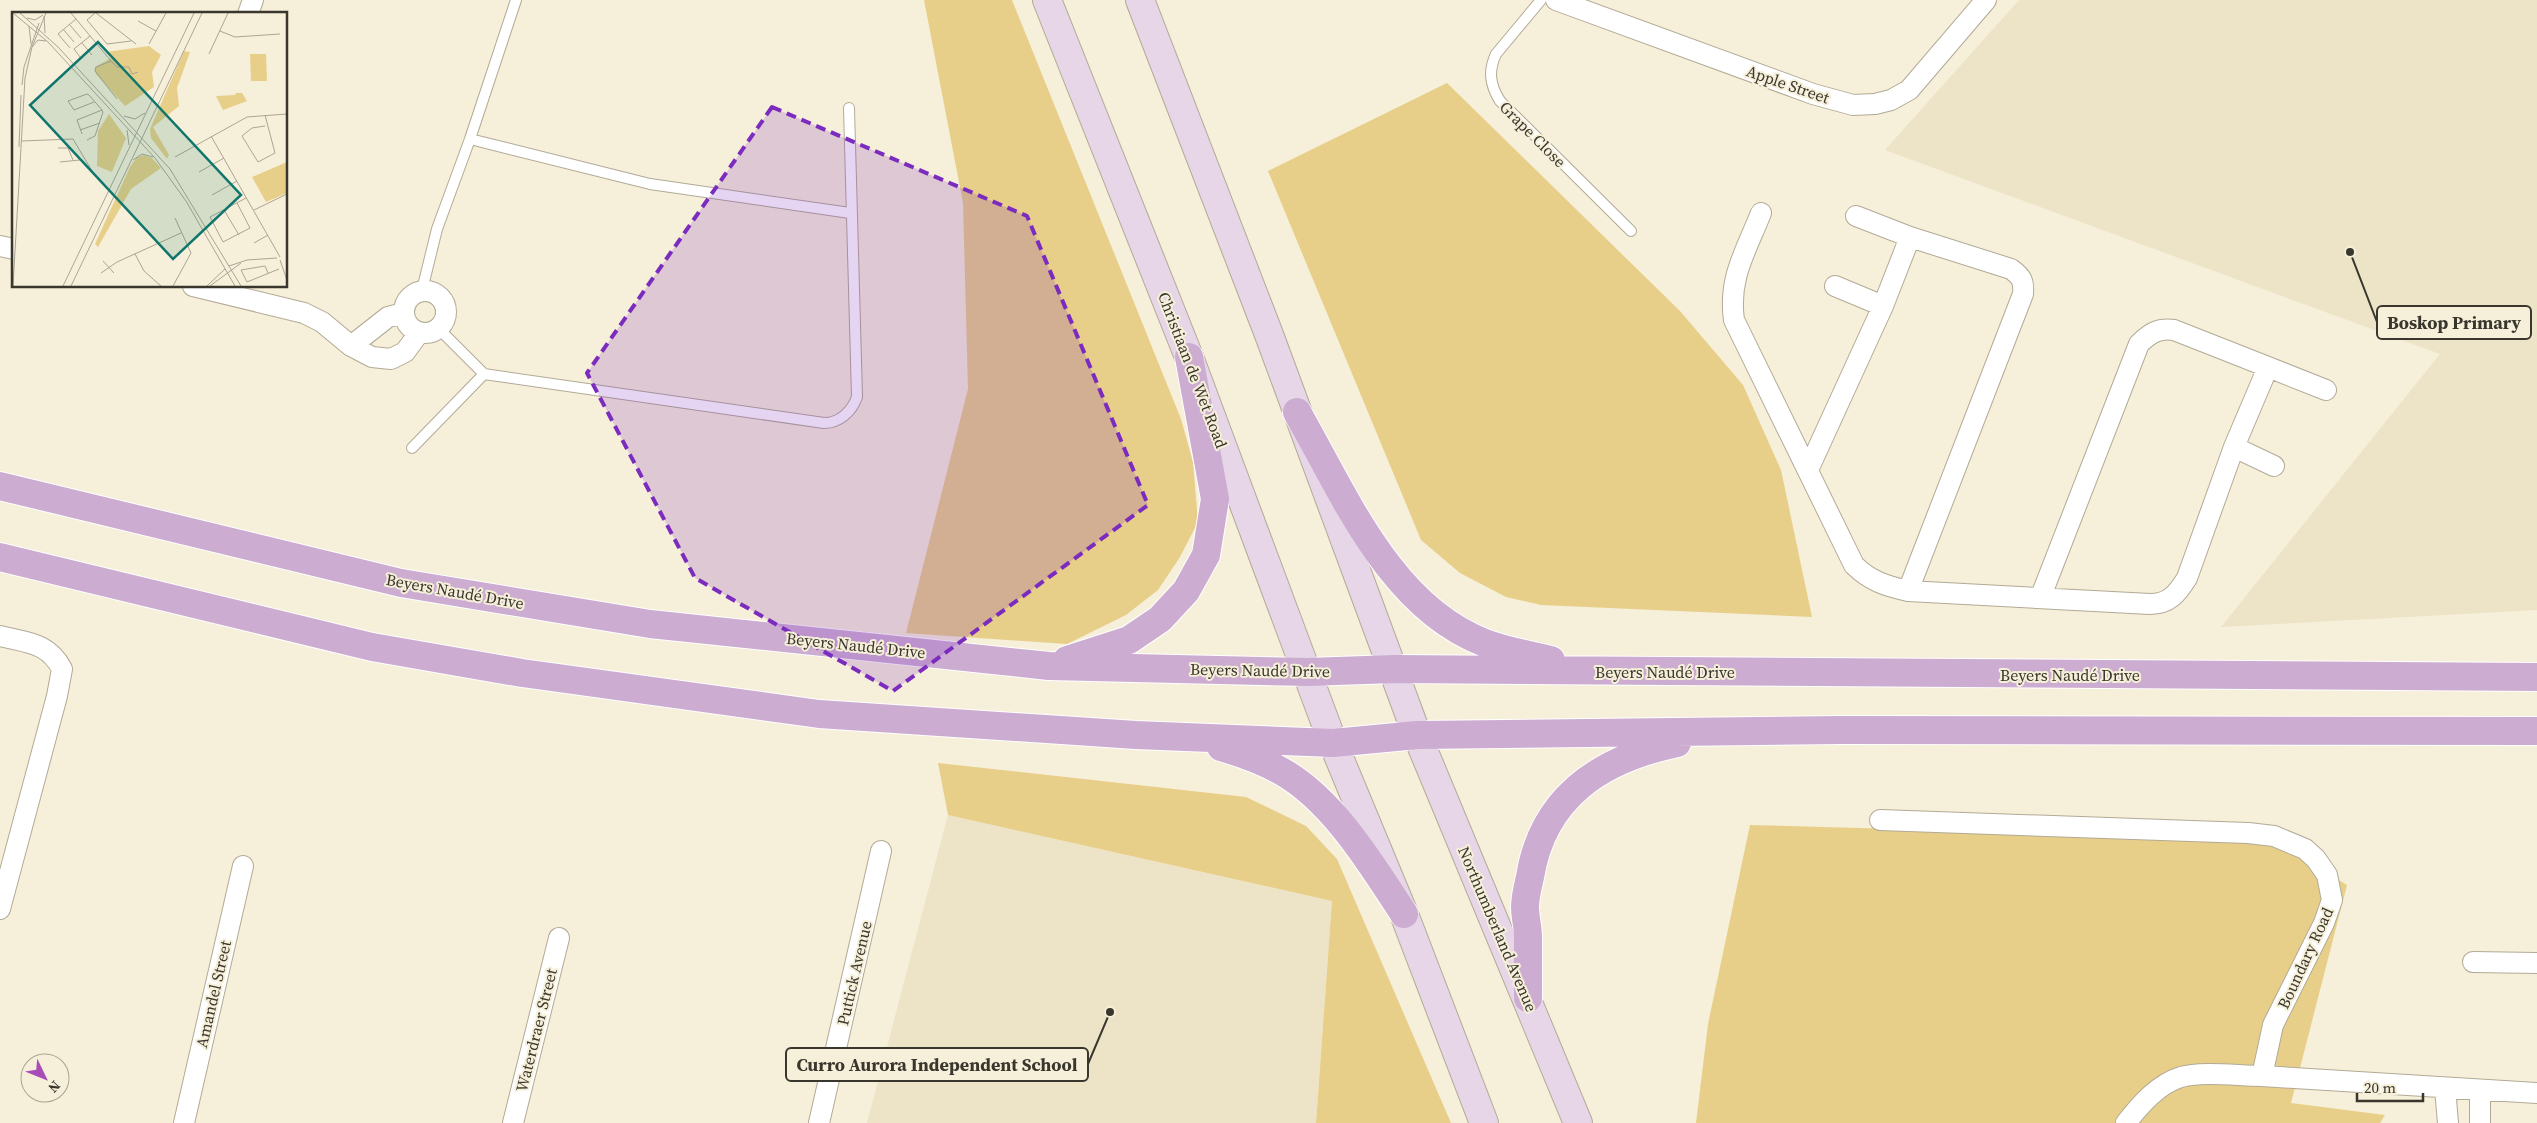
<svg xmlns="http://www.w3.org/2000/svg" width="2537" height="1123" font-family="'Source Serif 4',serif">
<style>
.built{fill:#ede3c7}
.green{fill:#e8cf89}
.lines{fill:none;stroke-linecap:round;stroke-linejoin:round}
.service-casing{stroke:#b2aa96;stroke-width:12}
.minor-casing{stroke:#b2aa96;stroke-width:22}
.secondary-casing{stroke:#b2aa96;stroke-width:30}
.primary-casing{stroke:#fff;stroke-width:30}
.service{stroke:#fff;stroke-width:10}
.minor{stroke:#fff;stroke-width:20}
.secondary{stroke:#e6d6e8;stroke-width:28}
.primary{stroke:#ccadd1;stroke-width:28}
.marked{fill:#7b2cbf;fill-opacity:0.2;stroke:#7b2cbf;stroke-width:4;stroke-dasharray:10 6;stroke-linejoin:round}
.labels{text-anchor:middle;stroke-width:4;stroke-linejoin:round;paint-order:stroke}
.street-label{font-size:16px;fill:#39362d;stroke:#f6efd9}
.inset-road{fill:none;stroke:#aaa594;stroke-width:1}
.view{fill:#0f766e;fill-opacity:0.15;stroke:#0f766e;stroke-width:2.5}
.inset-edge{fill:none;stroke:#39362d;stroke-width:2.5}
.leader{fill:none;stroke:#39362d;stroke-width:2}
.callout-dot{fill:#39362d;stroke:#f6efd9;stroke-width:2}
.callout{fill:#f6efd9;stroke:#39362d;stroke-width:2}
.callout-label{font-size:18px;text-anchor:middle;font-weight:bold;fill:#39362d}
</style>
<rect width="100%" height="100%" fill="#f6efd9"/>
<path class="built" d="M2019,0H2537V610L2221,627L2440,354L1885,150Z
M948,815L1332,901L1316,1123H867Z"/>
<path class="green" d="M924,0H1012L1181,419L1193,462L1198,522L1180,557L1158,590L1126,615L1067,644L906,633L968,389L963,203Z
M1447,83L1680,311L1743,385L1781,470L1812,617L1541,605L1506,597L1460,573L1421,540L1268,171Z
M938,763L1246,797L1306,826L1337,859L1451,1123H1316L1332,901L948,815Z
M1750,825L2269,839L2347,885L2291,1103L2385,1115L2380,1123H1696L1708,1024Z"/>
<g class="lines">
<defs>
<path id="service" d="M1541,0L1496,54C1488,71 1490,85 1500,101L1631,231
M470,139L650,184L850,213
M422,290L437,229L470,139L516,0
M439,329L484,374L824,423C840,423 852,411 857,397L849,108
M412,448L484,374"/>
<path id="minor" d="M1556,0L1813,94L1853,105L1875,104L1891,100L1909,90L1986,0
M248,14L253,0
M1761,213C1746,251 1728,278 1734,320L1854,565C1870,581 1886,586 1908,591L2150,604C2169,604 2177,594 2187,578L2234,447L2268,367L2174,330C2158,328 2150,333 2139,344L2041,596
M1856,216L1910,237L2011,269C2022,277 2024,281 2023,294L1908,591
M0,246L14,249
M193,286L304,313L322,322L351,346L372,357L391,359L405,352L419,333
M1835,286L1883,306
M404 312a21 21 0 1 1 42 0a21 21 0 1 1-42 0Z
M351,346L388,317L404,313
M2268,367L2326,390
M2234,447L2274,466
M1808,470L1883,306L1910,237
M0,636C27,643 48,642 62,669L57,696L0,909
M1880,820L2248,833L2274,836L2305,849L2316,859L2327,875L2332,900L2324,923L2273,1025L2262,1076L2537,1093
M2473,962L2537,963
M2445,1088L2448,1123
M2480,1090V1123
M184,1123L243,866
M513,1123L559,938
M819,1123L881,851
M2126,1123C2140,1105 2158,1084 2181,1077C2203,1071 2239,1076 2262,1076"/>
<path id="secondary" d="M1047,0L1189,357L1333,743L1404,914L1484,1123
M1140,0L1268,332L1417,735L1578,1123"/>
<path id="primary" d="M1297,412C1344,494 1390,607 1485,643C1506,651 1530,655 1551,660
M0,486L401,583L650,624L1049,666L1307,672L1395,669L2537,677
M0,557L372,647L522,673L819,714L1136,735L1333,743L1417,735L1840,730L2537,731
M1067,660L1129,640L1160,619L1186,591L1206,555L1215,499L1189,357
M1221,747C1241,753 1262,760 1281,771C1333,800 1372,865 1404,914
M1528,998C1528,978 1528,958 1528,937C1528,927 1525,917 1525,907C1525,897 1528,886 1530,877C1543,796 1601,759 1677,743"/>
</defs>
<use href="#service" class="service-casing"/>
<use href="#minor" class="minor-casing"/>
<use href="#secondary" class="secondary-casing"/>
<use href="#primary" class="primary-casing"/>
<use href="#service" class="service"/>
<use href="#minor" class="minor"/>
<use href="#secondary" class="secondary"/>
<use href="#primary" class="primary"/>
</g>
<path class="marked" d="M772,107L1027,216L1148,505L893,691L695,578L587,373Z"/>
<g class="labels">
<g class="street-label">
<text transform="translate(1788 84) rotate(19)" y="6">Apple Street</text>
<text transform="translate(1533 134) rotate(45)" y="6">Grape Close</text>
<text transform="translate(1193 370) rotate(69)" y="6">Christiaan de Wet Road</text>
<text transform="translate(455 591) rotate(10)" y="6">Beyers Naudé Drive</text>
<text transform="translate(856 645) rotate(6)" y="6">Beyers Naudé Drive</text>
<text transform="translate(1260 670) rotate(1)" y="6">Beyers Naudé Drive</text>
<text x="1665" y="678">Beyers Naudé Drive</text>
<text x="2070" y="681">Beyers Naudé Drive</text>
<text transform="translate(1498 929) rotate(67)" y="6">Northumberland Avenue</text>
<text transform="translate(2305 958) rotate(-65)" y="6">Boundary Road</text>
<text transform="translate(854 973) rotate(-77)" y="6">Puttick Avenue</text>
<text transform="translate(213 994) rotate(-77)" y="6">Amandel Street</text>
<text transform="translate(536 1030) rotate(-76)" y="6">Waterdraer Street</text>
</g>
</g>
<g transform="translate(12 12)">
<rect width="275" height="275" fill="#f6efd9"/>
<path d="M137,34L149,43L140,60L142,75L113,94L84,62L83,55L99,46L94,40ZM172,39L178,40L165,76L167,94L141,115L157,143L155,147L139,126L138,117ZM238,42H254L255,69H239ZM224,81H230L235,89L211,98L204,84L223,83ZM97,102L114,126L100,160L85,154L86,119ZM132,143L140,146L149,156L119,177L86,235L83,232L118,155L125,145ZM275,150V181L254,190L240,165Z" fill="#e8cf89"/>
<path class="inset-road" d="M1,1L36,30L143,146L174,189L223,274M8,1L46,35L158,157L229,274M59,1L99,49L84,55L83,59L105,87M83,1L75,8L95,32L119,29M84,1L124,32M32,4L33,21M15,6L23,8L31,3M126,9L144,19M57,12L69,26M17,14L19,32M51,17L62,30M208,19L223,25L268,22M70,31L80,43M137,32L154,1M20,35L26,28L34,29M58,36L46,22L64,7M197,42L216,1M68,45L62,37L78,24M99,49L105,55H117L120,62L126,60M275,70V92M10,73L12,55L27,11M253,103L263,141L246,150L230,124L240,116L253,114M112,104L123,107L133,101M68,118L88,111M115,118L117,133M70,122L65,108L90,98M199,124L268,245M75,128L83,124L91,100L90,98L77,83L75,82L56,89L62,98L82,90M9,129L61,127L80,159M7,135L9,83M46,136H56L61,148M163,145L235,105L275,102M121,148L130,142L141,145M48,150L68,148M187,160L212,146M200,183L225,169M225,191L238,216L211,230L198,205L200,204L234,186M212,198L227,223M242,198L275,182M242,231L256,223M123,242L132,259L149,274M268,248L275,268M91,249L102,261M217,254L235,248L265,246M89,261L105,250L169,221M256,261L253,254L229,258L235,270L267,257M1,274L13,66L20,35L34,1M51,274L182,1M59,274L190,1M161,274L179,241L163,206M195,274L213,257M198,274L229,251"/>
<path class="view" d="M86,30L229,183L161,247L18,93Z"/>
<rect width="275" height="275" class="inset-edge"/>
</g>
<path class="leader" d="M2350 252L2377 322M1110 1012L1088 1064"/>
<g class="callout-dot">
<circle cx="2350" cy="252" r="5"/>
<circle cx="1110" cy="1012" r="5"/>
</g>
<g class="callout">
<rect x="2377" y="306" width="154" height="33" rx="5"/>
<rect x="786" y="1048" width="302" height="33" rx="5"/>
</g>
<g class="callout-label">
<text x="2454" y="329">Boskop Primary</text>
<text x="937" y="1071">Curro Aurora Independent School</text>
</g>
<g transform="translate(45 1078) rotate(133)"><circle r="24" fill="#f6efd9" stroke="#aaa594"/>
<path d="M0-4L9 19L0 12L-9 19Z" fill="#a84db8"/>
<text y="-8" font-size="14" font-weight="bold" text-anchor="middle" fill="#39362d">N</text>
</g>
<path d="M2357 1093v8h66v-8" fill="none" stroke="#39362d" stroke-width="2.5"/>
<text x="2364" y="1093" font-size="15" fill="#39362d" stroke="#f6efd9" stroke-width="4" paint-order="stroke">20 m</text>
</svg>
